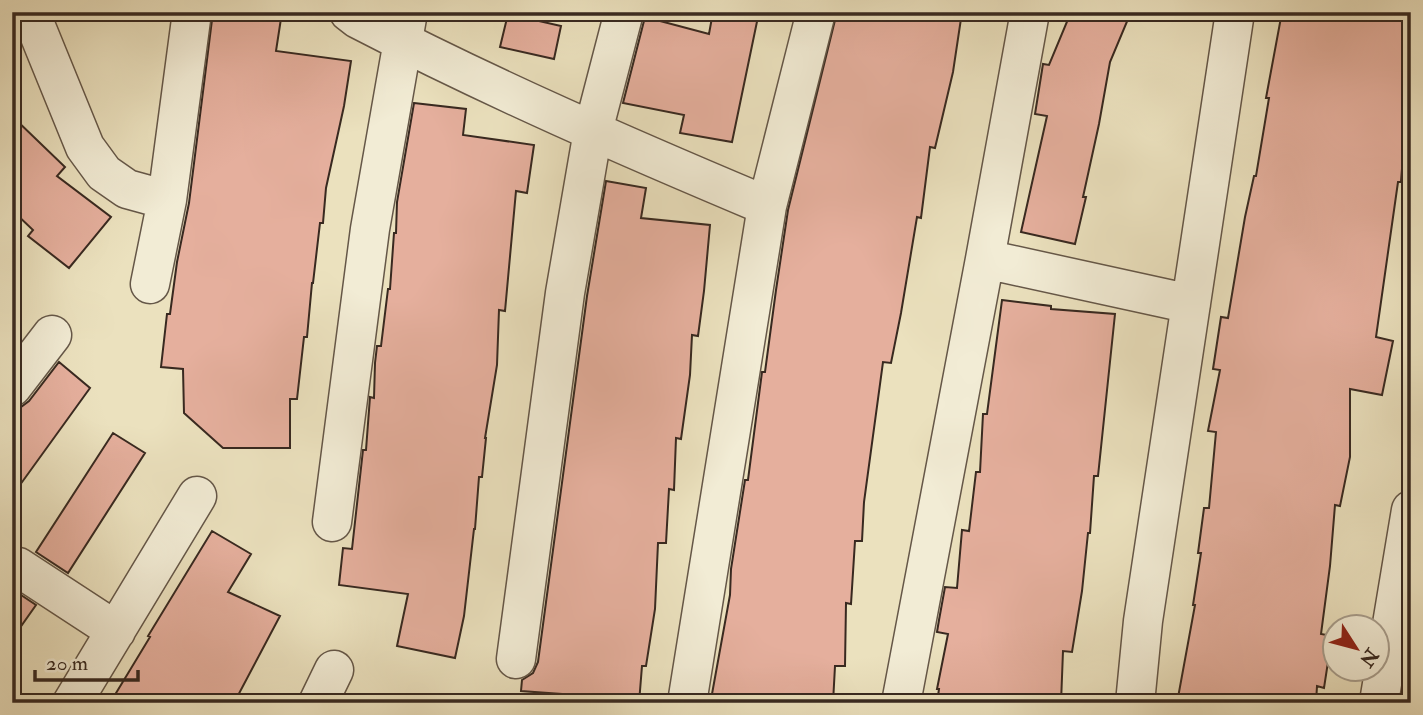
<svg xmlns="http://www.w3.org/2000/svg" width="1423" height="715" font-family="'IM FELL Double Pica',serif">
<style>
.building{fill:#e5af9d;stroke:#382920;stroke-width:2}
.lines{fill:none;stroke-linecap:round;stroke-linejoin:round}
.minor-casing{stroke:#655748;stroke-width:41}
.minor{stroke:#f2ecd5;stroke-width:38}
</style>
<rect width="100%" height="100%" fill="#ebe1be"/>
<filter id="stains"><feTurbulence type="fractalNoise" baseFrequency=".00286" numOctaves="4"/><feColorMatrix values="0 0 0 0 .2 0 0 0 0 .09 0 0 0 0 .02 0 0 0 .5 -.17"/></filter>
<radialGradient id="worn" r=".72"><stop offset=".6" stop-color="#630" stop-opacity="0"/><stop offset="1" stop-color="#630" stop-opacity=".3"/></radialGradient>
<path class="building" d="M213,12H282L276,51L351,61L344,106L326,188L323,223H320L313,283H312L307,337H304L297,399H290V448H223L184,413L183,369L161,367L167,314H170L177,262L189,203Z
M713,12H759L732,142L680,133L684,115L623,103L645,17L709,34Z
M837,12H962L953,72L935,148L930,147L921,218L917,217L901,313L891,363L883,362L864,502L862,541H855L851,604L846,603L845,666H835L833,703H758L712,694L730,595L731,569L745,480H748L762,372H765L776,290L788,210Z
M1071,12H1131L1110,62L1099,124L1083,197H1086L1075,244L1021,232L1047,116L1035,114L1043,64L1049,65Z
M1282,12H1411V117L1406,116L1401,182H1398L1376,337L1393,341L1382,395L1350,389V457L1340,506L1335,505L1330,566L1321,634L1332,636L1324,688L1317,686L1316,703H1177L1195,605H1193L1201,553H1198L1204,508H1209L1216,432L1208,431L1220,370L1213,369L1221,317L1228,318L1245,217L1254,176H1256L1269,98H1266Z
M508,14L561,26L554,59L500,47Z
M414,103L466,109L463,135L534,145L527,193L516,191L505,311L499,310L497,365L485,438H486L482,477H479L475,529H474L464,616L455,658L397,646L408,594L339,585L343,548L352,549L363,450H366L370,397L374,398L375,363L377,346H381L388,289H390L394,233H396L397,202Z
M12,116L65,167L57,176L111,217L69,268L28,236L33,230L12,210Z
M606,181L646,188L641,218L710,225L704,291L698,336L692,335L690,375L681,439L676,438L674,490L669,489L666,543H658L655,609L646,666H642L639,703H588L589,696L521,691L522,680L533,673L538,662L587,296Z
M1002,300L1051,306V309L1115,314L1098,476H1094L1090,533H1088L1082,591L1072,652L1063,651L1061,703H937L939,689H937L948,634L937,632L939,620L945,587L957,588L962,530L969,531L976,472H980L983,414H987Z
M59,362L90,388L12,496V408L21,407L29,401Z
M113,433L145,453L68,573L36,552Z
M212,531L251,554L228,592L280,616L234,703H110L150,637L148,636Z
M12,589L36,605L12,639Z"/>
<g class="lines">
<defs>
<path id="minor" d="M30,12L85,147L104,173L127,189L167,200
M349,12L358,19C491,88 629,148 767,206
M985,259L1191,304
M150,284L167,200L192,12
M12,387L52,335
M332,522L370,229L408,12
M18,567L116,631
M516,659L565,293L593,131L624,12
M1380,696L1411,510
M72,703L197,496
M318,703L334,670
M687,703L767,206L816,12
M901,703L985,259L1030,12
M1135,703L1143,621L1235,12"/>
</defs>
<use href="#minor" class="minor-casing"/>
<use href="#minor" class="minor"/>
</g>
<rect width="1423" height="715" fill="none" stroke="#ebe1be" stroke-width="42"/>
<rect x="14" y="14" width="1395" height="687" fill="none" stroke="#382920" stroke-width="3.5"/>
<rect x="21" y="21" width="1381" height="673" fill="none" stroke="#382920" stroke-width="2"/>
<g transform="translate(1356 648) rotate(126)"><circle r="33" fill="#f2ecd5" stroke="#a89e8d" stroke-width="2"/>
<path d="M0-5L12 26L0 18L-12 26Z" fill="#8f2418"/>
<text y="-10" font-size="19" font-weight="bold" text-anchor="middle" fill="#382920">N</text>
</g>
<path d="M35 670v10h103v-10" fill="none" stroke="#382920" stroke-width="3.5"/>
<text x="46" y="670" font-size="21" fill="#382920" stroke="#f2ecd5" stroke-width="5" paint-order="stroke">20 m</text>
<rect width="100%" height="100%" filter="url(#stains)"/>
<rect width="100%" height="100%" fill="url(#worn)"/>
</svg>
